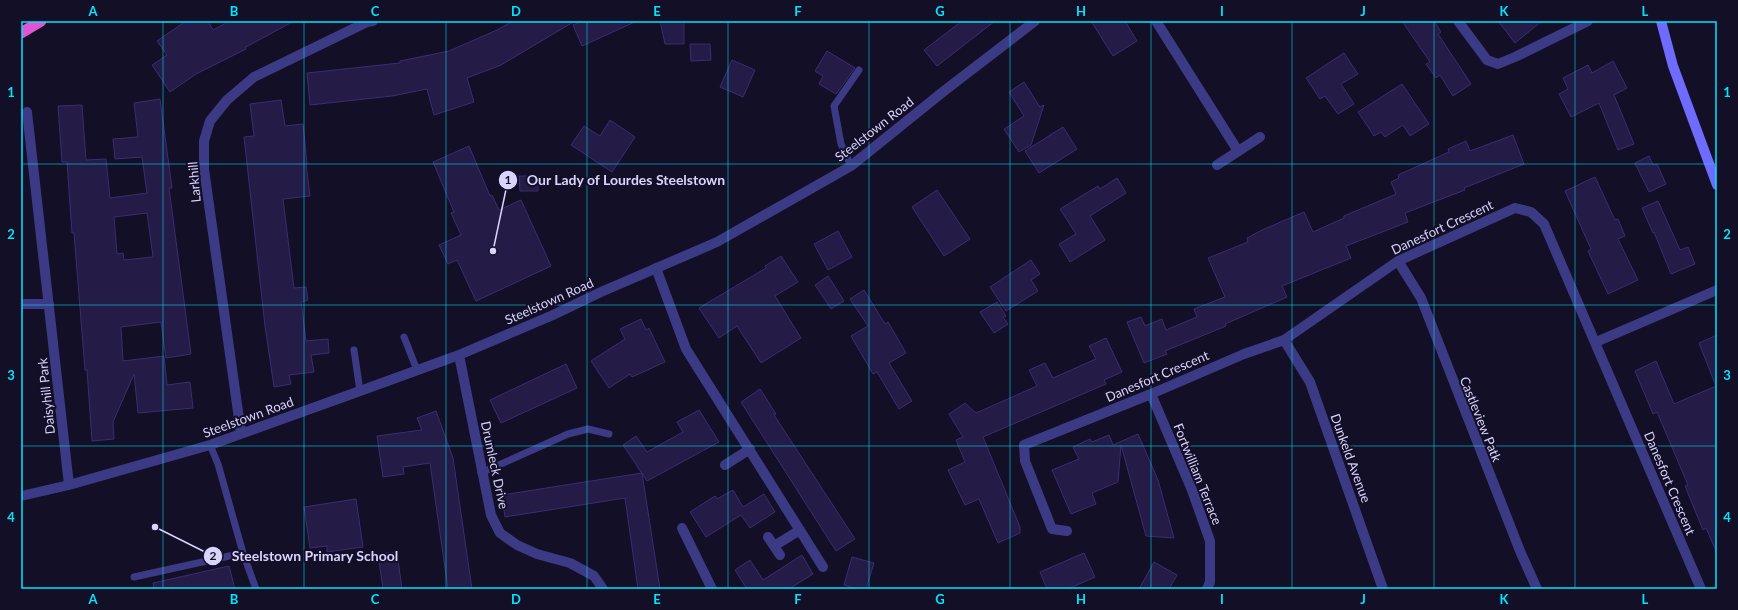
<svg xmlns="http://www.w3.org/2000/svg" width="1738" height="610" font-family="Lato,sans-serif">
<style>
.building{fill:#241b47;stroke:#3b2d73;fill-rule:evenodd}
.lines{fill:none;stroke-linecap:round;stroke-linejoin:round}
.service{stroke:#3d3a85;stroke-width:7}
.minor{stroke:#3d3a85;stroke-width:10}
.secondary{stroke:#6f6bff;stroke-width:10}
.trunk{stroke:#e055d1;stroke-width:11}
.grid{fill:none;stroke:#00e5ff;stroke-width:1;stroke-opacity:0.55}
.labels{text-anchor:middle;stroke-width:4;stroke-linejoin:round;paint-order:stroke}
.street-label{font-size:13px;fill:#d9d4ff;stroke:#130f26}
.leader{fill:none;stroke:#d9d4ff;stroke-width:1.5}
.callout-dot{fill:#d9d4ff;stroke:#130f26;stroke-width:1.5}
.mark-label{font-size:12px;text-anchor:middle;font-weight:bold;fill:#111}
.callout-label{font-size:14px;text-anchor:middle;font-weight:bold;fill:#d9d4ff;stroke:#130f26;stroke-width:4;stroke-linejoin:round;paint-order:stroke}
.neatline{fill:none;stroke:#00e5ff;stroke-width:1.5}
.grid-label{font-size:13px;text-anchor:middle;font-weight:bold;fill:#00e5ff}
</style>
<rect width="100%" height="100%" fill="#130f26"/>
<path class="building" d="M186,21H208L213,30L230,21H294L246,47V49L196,74L170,92L152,65L167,55L157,41Z
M513,21H575L501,65L467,78L474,102L434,115L427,89L392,96L310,105L307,73L400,63V61L449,51L497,30Z
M582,21H637L582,46L573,25Z
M660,21H684V44H665Z
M962,21H995L937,66L924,50Z
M1091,21H1125L1137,41L1113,56Z
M1402,21H1434L1441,32L1438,34L1471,84L1453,96L1440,75L1436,78L1426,64L1430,62Z
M1498,21H1542L1515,43Z
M690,44H710L711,60L691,61Z
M827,51L855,68L836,94L819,84L823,76L815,71Z
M1344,53L1358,74L1341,84L1354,104L1338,114L1325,96L1320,99L1306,78Z
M732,60L755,70L743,97L720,87Z
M1613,61L1627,88L1614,95L1634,144L1618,150L1599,103L1571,117L1559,94L1568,89L1563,78L1588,65L1592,73Z
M1024,82L1040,107L1044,105L1031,145L1019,152L1004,129L1024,116L1009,92Z
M1402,84L1429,124L1410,136L1403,125L1385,137L1381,132L1374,136L1358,112Z
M160,99L172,188H169L191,354L166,358L161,322L121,327L123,361L164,356L167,385L190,382L193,408L138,413L134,374L113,422L114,439L92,441L87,370H85L74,233H72L67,162H62L58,106L82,105L86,160L106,159L110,198L147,193L142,157L115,159L113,139L138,137L134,103ZM147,213L153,257L124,260L123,253L117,254L114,217Z
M281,100L285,126L303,124L307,164H306L310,196L283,199L294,288L306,287L308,300L301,302L306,341L328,339L329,353L311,355L314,372L289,375L291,384L274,387L265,326L244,137L254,136L250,104Z
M610,120L635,137L612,172L571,145L584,126L600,136Z
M1063,127L1077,149L1039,173L1025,151Z
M1513,135L1524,164L1464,188L1465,190L1405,213L1408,222L1346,246L1351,258L1282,286L1287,297L1225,324L1226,326L1165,351L1167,354L1144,363L1127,322L1141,317L1145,326L1162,319L1166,330L1197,317L1194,309L1225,297L1208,258L1248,242L1247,238L1262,230L1304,212L1313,232L1344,218V216L1396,194L1391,182L1399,178L1398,175L1449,152L1448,149L1466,141L1470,151Z
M469,146L490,196L492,195L499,210L521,200L551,266L476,301L457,260L448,264L439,245L461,235L451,213L454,212L433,162Z
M1649,156L1653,165L1657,164L1666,184L1649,192L1635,163Z
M519,176H538V191H520Z
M1595,177L1615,220L1618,219L1625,236L1618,239L1638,280L1608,294L1588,251L1591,249L1565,191Z
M1117,178L1126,193L1090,216L1105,240L1070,262L1059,244L1076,234L1060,209L1098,186L1100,189Z
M937,190L970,239L944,256L912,207Z
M1658,201L1680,250L1688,247L1695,264L1671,274L1654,232L1653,233L1642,208Z
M838,231L852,257L828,270L814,244Z
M781,256L798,282L775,296L801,338L761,363L737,326L719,338L699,308L766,268L765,266Z
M1031,260L1040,274L1031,280L1038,291L1006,311L990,287Z
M828,276L844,301L831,309L815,285Z
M864,290L885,324L888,322L906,353L889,363L912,401L899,409L877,372L873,374L851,336L868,326L850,299Z
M997,302L1006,316L1003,317L1008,324L994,333L980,312Z
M641,319L646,330L649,328L665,362L632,377L630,374L609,388L591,361L625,339L620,329Z
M1717,335V553L1706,528L1703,530L1685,486L1688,485L1657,412L1653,414L1635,371L1656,361L1674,404L1716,386L1699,343Z
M1106,338L1122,372L1104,380L1106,384L983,437L1020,527V533L998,543L979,499L965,505L948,470L965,462L956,440L963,437L949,414L965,403L976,413L1037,386L1029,370L1045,363L1053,378L1096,359L1089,346Z
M566,364L577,388L501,423L490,400Z
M760,389L776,414L774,415L855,539L836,551L741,402Z
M699,410L719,442L647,481L623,445L636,436L647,452L683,432L677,422Z
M436,411L453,458L472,589H448L430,463L403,467L404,474L383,477L377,436L422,430L417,418Z
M1138,434L1158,480L1174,538L1146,536L1121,445L1118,482L1092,493L1096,504L1071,514L1052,470L1079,459L1073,447L1090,439L1092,442L1109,435L1113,445Z
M642,473L660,589H638L625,498L505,517L502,495Z
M733,490L743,507L764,494L775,512L750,528L741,515L706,537L690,512L715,496L717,499Z
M356,499L363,547L327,552V546L310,548L304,507Z
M397,552L402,589H383L378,554Z
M1084,553L1095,577L1068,589H1047L1040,572Z
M802,555L813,574L789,589H747L735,570L750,560L763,580Z
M852,557L874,563L866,589H857L844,585Z
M1154,562L1177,575L1169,589H1139Z
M229,566L235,589H154L153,583Z"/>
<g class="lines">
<path class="service" d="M851,166L841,144L834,106L859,70
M404,337L417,370
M354,350L360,391
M210,445L218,464L243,553L256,589
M481,473L568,434L588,429L609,434
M134,577L243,553"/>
<path class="minor" d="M1156,21L1238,151
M1458,21L1487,60L1498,64L1515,57L1588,21
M27,112L69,485
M1217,165L1260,137
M1398,261L1421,298L1520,551L1537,589
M656,268L686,349L823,567
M21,304H49
M1284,340L1310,382L1383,589
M1596,342L1717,290
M459,355L491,515L500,533L517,545L537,554L570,563L594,576L603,589
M1151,394L1192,490L1210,541V582L1207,589
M241,433L204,169V141L210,121L227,100L254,77L367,22L373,21
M725,465L750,449
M21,496L69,485L210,445L360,391L459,355L553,315L601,292L717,242L851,166L944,91L1035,21
M682,528L712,589
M1067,531L1052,529L1025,461L1024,445L1151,394L1244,354L1284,340L1398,261L1515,208L1531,212L1544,224L1701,589
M768,537L780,555
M774,546L800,530"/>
<path class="secondary" d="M1661,21L1673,66L1717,185"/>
<path class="trunk" d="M21,33L41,21"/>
</g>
<path class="grid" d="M163,21V589M304,21V589M446,21V589M587,21V589M728,21V589M869,21V589M1010,21V589M1151,21V589M1292,21V589M1434,21V589M1575,21V589M21,164H1717M21,305H1717M21,446H1717"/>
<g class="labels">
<g class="street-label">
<text transform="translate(874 129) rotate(-38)" y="5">Steelstown Road</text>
<text transform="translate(194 182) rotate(-95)" y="5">Larkhill</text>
<text transform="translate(1442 227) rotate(-25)" y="5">Danesfort Crescent</text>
<text transform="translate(549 301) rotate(-24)" y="5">Steelstown Road</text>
<text transform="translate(1157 376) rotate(-23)" y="5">Danesfort Crescent</text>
<text transform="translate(46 396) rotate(-96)" y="5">Daisyhill Park</text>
<text transform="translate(248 417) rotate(-20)" y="5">Steelstown Road</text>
<text transform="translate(1481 419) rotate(68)" y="5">Castleview Patk</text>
<text transform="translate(1351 458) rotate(70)" y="5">Dunkeld Avenue</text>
<text transform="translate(495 465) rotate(78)" y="5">Drumleck Drive</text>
<text transform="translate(1198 474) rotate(68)" y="5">Fortwilliam Terrace</text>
<text transform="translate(1670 483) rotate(67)" y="5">Danesfort Crescent</text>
</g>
</g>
<path class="leader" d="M493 251L508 180M155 527L213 556"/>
<g class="callout-dot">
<circle cx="493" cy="251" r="4"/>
<circle cx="155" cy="527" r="4"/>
<circle cx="508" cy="180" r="10"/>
<circle cx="213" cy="556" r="10"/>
</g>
<g class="mark-label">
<text x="508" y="184">1</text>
<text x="213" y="560">2</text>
</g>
<g class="callout-label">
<text x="626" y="185">Our Lady of Lourdes Steelstown</text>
<text x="315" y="561">Steelstown Primary School</text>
</g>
<rect width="1738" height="610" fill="none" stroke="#130f26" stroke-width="44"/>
<rect x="22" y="22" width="1694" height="566" class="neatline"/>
<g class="grid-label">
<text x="93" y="16">A</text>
<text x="234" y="16">B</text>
<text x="375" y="16">C</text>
<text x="516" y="16">D</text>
<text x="657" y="16">E</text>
<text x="798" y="16">F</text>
<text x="940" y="16">G</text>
<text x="1081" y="16">H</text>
<text x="1222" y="16">I</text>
<text x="1363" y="16">J</text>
<text x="1504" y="16">K</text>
<text x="1645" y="16">L</text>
<text x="11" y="97">1</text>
<text x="1727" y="97">1</text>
<text x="11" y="239">2</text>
<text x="1727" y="239">2</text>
<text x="11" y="380">3</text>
<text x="1727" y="380">3</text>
<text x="11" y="522">4</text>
<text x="1727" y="522">4</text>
<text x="93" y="604">A</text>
<text x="234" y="604">B</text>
<text x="375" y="604">C</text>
<text x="516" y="604">D</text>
<text x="657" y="604">E</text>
<text x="798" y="604">F</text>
<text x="940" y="604">G</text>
<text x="1081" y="604">H</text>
<text x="1222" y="604">I</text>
<text x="1363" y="604">J</text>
<text x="1504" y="604">K</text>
<text x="1645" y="604">L</text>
</g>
</svg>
